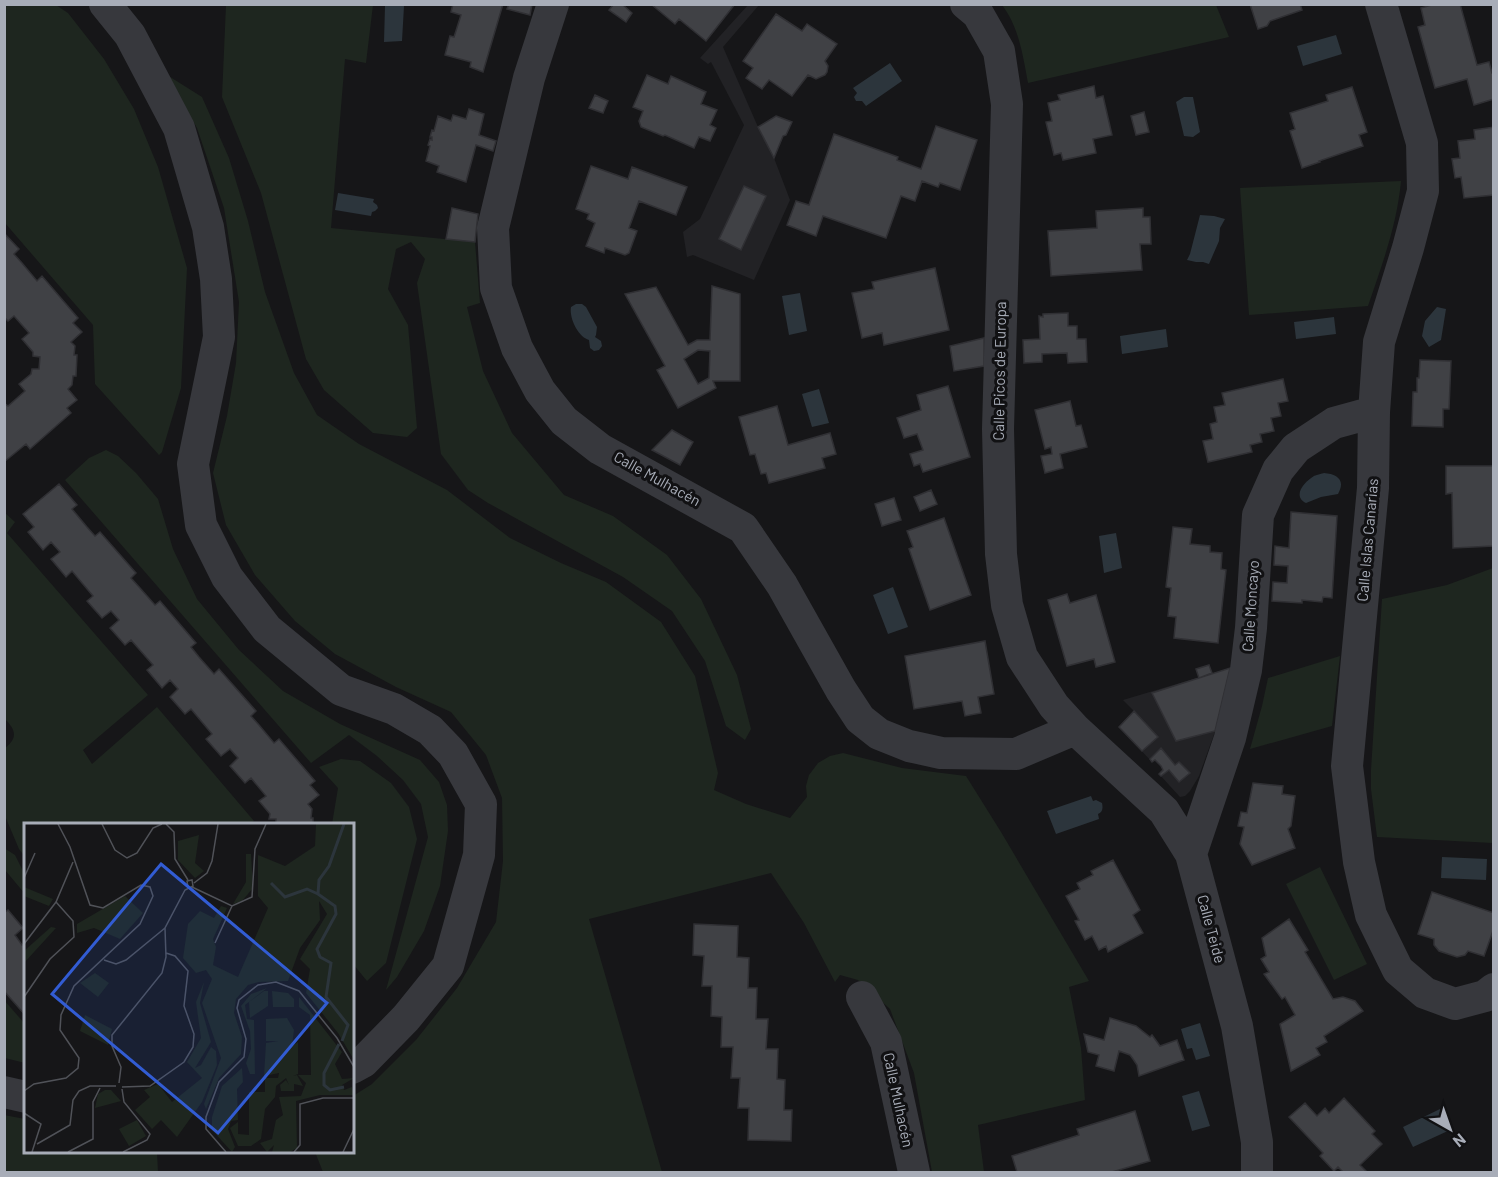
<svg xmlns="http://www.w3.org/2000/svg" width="1498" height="1177" font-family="Barlow,sans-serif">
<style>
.built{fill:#222225}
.green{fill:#1e261f}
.water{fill:#2c353c}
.building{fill:#404145;stroke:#303034;stroke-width:1.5;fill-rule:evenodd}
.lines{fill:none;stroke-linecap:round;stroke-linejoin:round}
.minor{stroke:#37383d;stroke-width:32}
.labels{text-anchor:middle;stroke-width:6;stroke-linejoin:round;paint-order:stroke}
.street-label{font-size:15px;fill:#a8adb8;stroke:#111113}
.inset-river{fill:none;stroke:#2c353c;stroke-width:3}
.inset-road{fill:none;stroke:#505258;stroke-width:1.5}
.view{fill:#325cd3;fill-opacity:0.15;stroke:#325cd3;stroke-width:3}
.inset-edge{fill:none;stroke:#a8adb8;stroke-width:3}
</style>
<rect width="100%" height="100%" fill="#161618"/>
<path class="built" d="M748,5H759L723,47L758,127L774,158L790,200L754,280L693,255L687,257L683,232L700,219L744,125L711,62L708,64L700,58Z
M1230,668L1217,726L1199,776L1190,791L1185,796L1180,797L1159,774L1163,770L1161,766L1155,760L1152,762L1119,727L1134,711L1123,700Z"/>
<path class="green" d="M4,5H56L68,13L104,59L134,109L158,167L187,268L181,388L162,452L159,455L95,384L93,325L5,223Z
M226,5H373L366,63L345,59L331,228L475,242L480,303L467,307L483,371L512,433L564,495L613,516L667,555L701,599L737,675L751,729L745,740L726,726L705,661L672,611L623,577L488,503L468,490L441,454L417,283L425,259L411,242L396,249L388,289L408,325L417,428L407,437L373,433L324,390L306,359L261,193L222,97Z
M1002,5H1216L1229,37L1028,83C1023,56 1019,27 1002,5Z
M167,75L202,97L229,158L248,221L265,292L294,373L317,415L359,444L447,490L510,538L561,563L606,582L661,622L695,676L718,773L714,790L746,804L790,818L807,797L806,786L809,775L818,763L830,756L843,753L902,768L966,776L1001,832L1089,981L1069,987L1081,1048L1085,1100L978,1125L984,1172H932L914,1073L890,1009L858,980L840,975L835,982L804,923L771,873L589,919L662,1172H323L315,1152H352L353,1096L372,1084L416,1040L457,988L496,922L503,861L502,798L486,755L451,712L396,687L335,654L295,621L255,575L226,525L213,473L227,416L236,363L239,302L224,208L197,128Z
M1401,181C1397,225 1382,265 1368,306L1249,315L1240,188Z
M106,450L118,456L136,473L158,499L173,549L197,599L239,650L283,691L340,724L420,760L439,782L447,805L448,831L440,886L424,931L397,977L386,990L428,837L421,804L403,780L377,756L349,735L311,763L65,480L89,458Z
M4,512L15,522L7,533L148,695L83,750L92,764L157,707L254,821L250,824H26L25,857L19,849L5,816V748C19,737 15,729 4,718Z
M1493,568V843L1377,837L1371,789V770L1382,599L1447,585Z
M1340,656L1332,726L1250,749L1262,706L1268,678Z
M341,759L360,761L391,783L409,807L417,839L386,963L367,981L353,964L352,824H332L338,788L319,767Z
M4,848L15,855L25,875V894L5,870Z
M1320,867L1367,964L1334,980L1286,884Z
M4,1000L25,1024V1063L5,1058Z
M4,1115L25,1119L26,1152H157L158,1172H5Z"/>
<path class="water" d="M385,6H404L402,41L384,42Z
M1336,35L1342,54L1303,66L1297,46Z
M890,63L902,81L866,106L862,101H856L854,97L857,93L853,88Z
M1184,97H1193L1200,132L1193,137L1184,136L1176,102Z
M338,193L374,199L373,202L377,205L378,208L375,211L372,212L371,216L335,210Z
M1200,215L1214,216L1225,219L1220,228L1219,241L1209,264L1203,262H1196L1187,260L1190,254Z
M800,293L807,331L789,335L782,296Z
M576,304H582L586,307L597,327L596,335L595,337L601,341L602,346L599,350L594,351L590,348L589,340C578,337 569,318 571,307Z
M1437,307L1446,309L1441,340L1429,347L1422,336L1425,321Z
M1334,317L1336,334L1296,339L1294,322Z
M1166,329L1168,347L1122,354L1120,336Z
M819,389L829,423L812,427L802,394Z
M1324,473C1337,474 1346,480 1338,494L1321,497L1306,503C1292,496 1304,482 1314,476C1314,476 1323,473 1324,473Z
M1116,533L1122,568L1104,573L1099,536Z
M893,587L908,627L888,634L873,595Z
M1091,796L1093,801L1096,800L1102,803C1103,808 1103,812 1098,814L1099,819L1056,834L1047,811Z
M1442,857L1487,859L1486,880L1441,878Z
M1200,1023L1210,1056L1196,1060L1192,1048L1187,1049L1181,1029Z
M1199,1091L1210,1126L1192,1131L1182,1096Z
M1440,1109L1450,1130L1413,1147L1403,1127Z"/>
<path class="building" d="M453,4H503L483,72L470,67L471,62L445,55L450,36L454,37L461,15L451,12Z
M509,4H532L530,15L507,9Z
M614,4H622L632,13L626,22L609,10Z
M651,4H735L706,41L679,19L675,24Z
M1250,4H1300L1302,10L1270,21L1267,26L1258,29Z
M1435,4H1460L1477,65L1489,62L1492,73H1494V99L1474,105L1467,79L1435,88L1418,27L1425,25L1421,8Z
M776,14L802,31L807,24L837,44L825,61L828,66L827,72L825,75L816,79L808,75L792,96L769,80L762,89L746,78L753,68L743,61Z
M647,75L668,84L671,76L706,92L701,104L717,110L710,125L716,128L710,141L699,137L694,148L665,135L663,136L641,127L639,121L643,111L633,107Z
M1094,86L1096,98L1103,96L1112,135L1093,139L1096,153L1063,160L1061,153L1054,155L1046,122L1052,121L1048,103L1060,100L1058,95Z
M1352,87L1367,132L1359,135L1363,146L1319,161L1320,162L1302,168L1290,131L1295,129L1290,113L1328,101L1326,95Z
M595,95L608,101L603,113L589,108Z
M469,109L484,114L479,135L496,141L493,151L476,145L466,182L437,172L439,166L426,161L430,146L428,145L430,139L432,140V137H430L432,130L434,131L438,116L451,121L453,115L466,119Z
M1144,112L1149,132L1136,135L1131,116Z
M776,116L792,122L786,135L783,136L774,158L758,127Z
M936,126L977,140L960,190L940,183L938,187L922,181L915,201L901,196L886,238L823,216L816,236L787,225L796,201L809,205L834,134L898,157L897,160L921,169Z
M1494,127V195L1464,198L1461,177L1455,178L1452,159L1460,158L1458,141L1475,139L1474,130Z
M591,166L628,179L632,167L687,187L676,215L639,201L629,228L637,231L629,253L625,255L605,248L604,253L586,246L595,223L587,219L589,214L576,209Z
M744,186L766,196L741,250L719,239Z
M452,208L478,214L475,242L446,239Z
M1143,208V217H1150L1151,244H1140L1142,270L1051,276L1048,231L1097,228L1096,211Z
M4,233L19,249L14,254L22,263L37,281L42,276L78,318L73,323L82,332L71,342L75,346L74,355H77L76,376H73L72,385L68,389L77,400L67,408L71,413L30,449L26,444L4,462V403L8,406L25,391L19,384L31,374L32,369H39L40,357L33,356V352L22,339L29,333L14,316L8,321L4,317Z
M935,268L949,330L884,345L882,333L862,338L852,293L874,289L872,282Z
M712,286L740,294V381H713L716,388L678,408L657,370L665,366L625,294L656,287L688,345L697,340H710ZM698,350L710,351L709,378L698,384L684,359Z
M1068,313V326H1077V339H1086L1087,362L1068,363L1067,353L1042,354V362L1024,363L1023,340L1040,339L1039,316L1043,317V314Z
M984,338V366L954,371L950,346Z
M1420,360L1451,361L1449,409H1443V427L1412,426L1413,392H1417V378H1419Z
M1283,379L1288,401L1278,403L1281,416L1271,418L1274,431L1260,434L1262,442L1250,445L1252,452L1208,462L1203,441L1213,439L1210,424L1217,422L1214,407L1225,405L1222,393Z
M948,386L970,457L923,472L920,464L914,466L910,454L923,450L917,434L904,438L897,418L921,410L917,395Z
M1070,401L1076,426L1081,425L1087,447L1060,454L1063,468L1045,473L1041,456L1052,454L1051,447L1045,449L1035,410Z
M777,406L788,445L830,433L836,454L822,458L825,468L769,483L766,473L761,474L755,454L750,455L739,417Z
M672,430L693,442L680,465L652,450Z
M1446,466H1494V546L1453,548L1452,493L1446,494Z
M59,484L77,505L72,509L87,527L95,536L100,532L136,573L131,578L140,588L155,605L160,601L196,643L191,647L199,657L214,674L219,669L256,711L251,716L259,725L274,743L279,739L315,781L310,785L319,795L308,804L312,809L311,818H313V824H276V819H269L270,814L259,801L266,796L251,778L245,783L230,766L238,758L230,749L221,756L206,739L212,734L191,709L185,714L170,697L178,689L170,680L162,688L147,670L153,665L131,640L125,645L110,628L119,620L111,611L102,618L87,601L93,596L72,571L66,577L51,559L60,552L51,542L43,550L28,532L34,527L23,514Z
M931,490L937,504L920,511L914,497Z
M894,498L901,520L882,526L875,504Z
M1291,512L1337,516L1332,598L1323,597L1322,602L1302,600V603L1272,601L1273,582L1287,583L1288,566L1274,565L1275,546L1289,548Z
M944,518L971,595L930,610L909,549L913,547L907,531Z
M1173,527L1192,529L1190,544L1210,546V552L1222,553L1221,569L1226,570L1218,643L1174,638L1176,617L1168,616L1171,588L1166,587Z
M1067,594L1070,603L1096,595L1115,662L1096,667L1094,659L1067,666L1048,600Z
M985,641L994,694L978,697L981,713L965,716L962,701L914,709L905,656Z
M1209,665L1212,673L1199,678L1196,669Z
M1230,668L1215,731L1176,741L1152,693Z
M1134,711L1158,737L1142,751L1119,727Z
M1161,748L1175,765L1179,762L1190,773L1179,782L1169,770L1161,776L1159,774L1163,770L1161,766L1155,760L1152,762L1150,759Z
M1253,783L1283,786L1282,794L1295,796L1291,826L1288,829L1295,848L1252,865L1240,844L1244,827L1238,826L1241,812L1247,813Z
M1113,860L1140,910L1133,915L1143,933L1108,952L1106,946L1099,950L1092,936L1085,940L1075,921L1079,920L1066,896L1080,889L1077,883L1093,875L1091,871Z
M1432,892L1494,913V928L1484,956L1468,951L1465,955L1457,957L1439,951L1434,945V939L1418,934Z
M8,910L23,928L15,935L22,945L26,942V1016L4,991V913Z
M1289,919L1308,950L1305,952L1333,999L1343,997L1355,1001L1363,1011L1324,1036L1327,1042L1316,1048L1320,1055L1291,1071L1280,1024L1295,1015L1285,997L1282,999L1264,974L1269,972L1261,959L1266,956L1262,938Z
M694,924L738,926L737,957L749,958L748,988H757L756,1019H768L766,1049H778L777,1079L785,1080L784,1110H792L791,1141L748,1140L749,1108H738L740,1078H731L733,1047H721L722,1017L711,1016L712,986H702L704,956L693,955Z
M1110,1018L1136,1026L1150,1037L1152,1035L1160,1046L1177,1040L1184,1060L1139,1076L1137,1065L1133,1059L1130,1055L1119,1051L1114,1071L1096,1066L1099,1055L1088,1052L1084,1034L1104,1040Z
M1344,1098L1375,1131L1372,1134L1382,1144L1360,1165L1367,1172H1343L1338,1167L1334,1171L1320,1156L1323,1153L1289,1117L1305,1103L1317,1116L1325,1108L1329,1113Z
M1135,1111L1150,1161L1112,1172H1017L1012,1156L1079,1135L1077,1129Z"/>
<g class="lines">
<path class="minor" d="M105,4L130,35L179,128L208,227L216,279L219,337L193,464L201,525L227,577L267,629L341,690L394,709L430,730L453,754L481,804L479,855L448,966L406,1018L363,1062L352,1068
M553,4L529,78L493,228L496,288L517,348L540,391L564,421L600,449L743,528L782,585L841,690L860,719L879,734L909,746L941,753L1016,754L1075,729
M966,4L978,14L999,51L1007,104L998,429L1001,554L1007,605L1022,657L1054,706L1075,729L1164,811L1191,854L1237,1026L1257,1142V1172
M1381,4L1422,143L1423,191L1408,248L1379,342L1374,412L1373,488L1347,766L1359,862L1371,915L1398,970L1425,993L1455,1004L1485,996L1494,989
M1191,854L1230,738L1246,670L1251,628L1258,515L1278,470L1296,448L1334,423L1374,412
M862,997L886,1042L914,1172
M4,1092L26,1097"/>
</g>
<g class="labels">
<g class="street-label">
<text transform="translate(1000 371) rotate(-89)" y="5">Calle Picos de Europa</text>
<text transform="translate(657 479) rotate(29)" y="5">Calle Mulhacén</text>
<text transform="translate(1368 540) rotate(-85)" y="5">Calle Islas Canarias</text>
<text transform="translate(1251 606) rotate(-86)" y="5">Calle Moncayo</text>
<text transform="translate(1211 929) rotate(75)" y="5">Calle Teide</text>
<text transform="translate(898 1100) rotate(78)" y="5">Calle Mulhacén</text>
</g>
</g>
<g transform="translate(24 823)">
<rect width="330" height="330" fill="#161618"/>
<path d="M292,1H330V237L314,210L282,170L286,146L276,136L303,91L295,78L296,97L276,125L264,158L235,159L224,162L212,176L210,190L218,214L217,231L195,255L182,286L180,281L197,235L178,180L188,156L182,147L172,150L159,135L164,101L176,88L190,95L197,83L203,85L189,116L192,124L189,142L214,154L244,85L234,73V32L261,43L291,23ZM175,12L171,40L180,48L171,55L154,37V18ZM222,31H227L229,65L218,78L209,81L222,59ZM0,64L29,76L25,83L0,73ZM101,73L119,90L96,116L70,105L53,110V101ZM27,104L32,105L0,140V128ZM71,150L85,160L74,174L56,160ZM180,159L176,180L187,219L171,245L177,242L187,224L192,228L193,242L178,279L153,314L137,297L128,306L111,287L126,274L120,267L134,261L148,279L178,255L163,239L177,215L172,179ZM243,165L221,182L223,196L230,197L231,251H226L222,240L227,226L226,208L217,183L227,171ZM240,168H244V183L226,195L225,179ZM248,168L264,170L270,176V184H249ZM275,174L318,229L311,241L318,256L330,255L318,262L320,267L328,264L330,272H296L272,278L273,325L266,329H248L250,322L243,329L236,320L248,316L252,297L259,292L255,274L277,273L282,260L274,252H287L286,192L275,184ZM61,192L88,206L84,222L56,208ZM263,195L270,207L268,223L274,219V251L269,253L273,252L279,263L270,261V268H257L256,262L262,257L265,262L262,255L252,263L251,274L241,286L237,316L227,323H214L206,305L214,299V311L225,312V269H241V255H254L255,250L240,253L242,220L254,218H242V196ZM218,245L219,259L213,266L214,297L207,298L204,306L211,324L208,329L188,307V294L198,263ZM81,267H87L97,278L71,285L74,271ZM113,297L122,313L105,323L95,306Z" fill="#1e261f"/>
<path class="inset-river" d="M247,60L261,74L283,66L294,71M318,218L324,202L302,174L307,140L296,134L293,126L312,91L311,83L294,71L295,57L305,43L320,1M315,221L300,250V262L306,267L320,264"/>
<path class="inset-road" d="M78,1L91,27L103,35L113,30L129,5L138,1M142,1L150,9L151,36L164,57M0,55L11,30M170,60L183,50L188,38L194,1M168,64L208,83L228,74L231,26L242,1M191,120L208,83M0,121L32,79L49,39M80,137L92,141L102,137L141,105M0,174L26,136L50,114L49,98L32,79M95,260L97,244L88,223V212L138,150L142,134L141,105L161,67L169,63L168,57L163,58L164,64M98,264L126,263L160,239L169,224L170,211L160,183L164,148L151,133L142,130M98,266L100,279L126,311L123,317L99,329M0,268L10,261L42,255L54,245L55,235L36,207L37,192L50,163L116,101L129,73L126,64L117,62L79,85L66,82L46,24L34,1M0,290L17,301L8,329M13,321L46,302L49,277L55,268L66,263H92M44,329L69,316V279L76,265M202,329L182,306V294L195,259L220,234L222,216L213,185L215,177L234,162L252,159L275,168L313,215L330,244M270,329L276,322V281L299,275H330M319,329L330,306"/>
<path class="view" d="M137,41L303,180L194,310L28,171Z"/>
<rect width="330" height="330" class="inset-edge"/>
</g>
<rect width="1498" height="1177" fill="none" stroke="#a8adb8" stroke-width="12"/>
<g transform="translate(1450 1129) rotate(140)" stroke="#111113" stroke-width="4.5" paint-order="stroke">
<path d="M0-4.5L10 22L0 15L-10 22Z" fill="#a8adb8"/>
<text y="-9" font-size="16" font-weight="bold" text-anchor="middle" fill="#a8adb8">N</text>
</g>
</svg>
